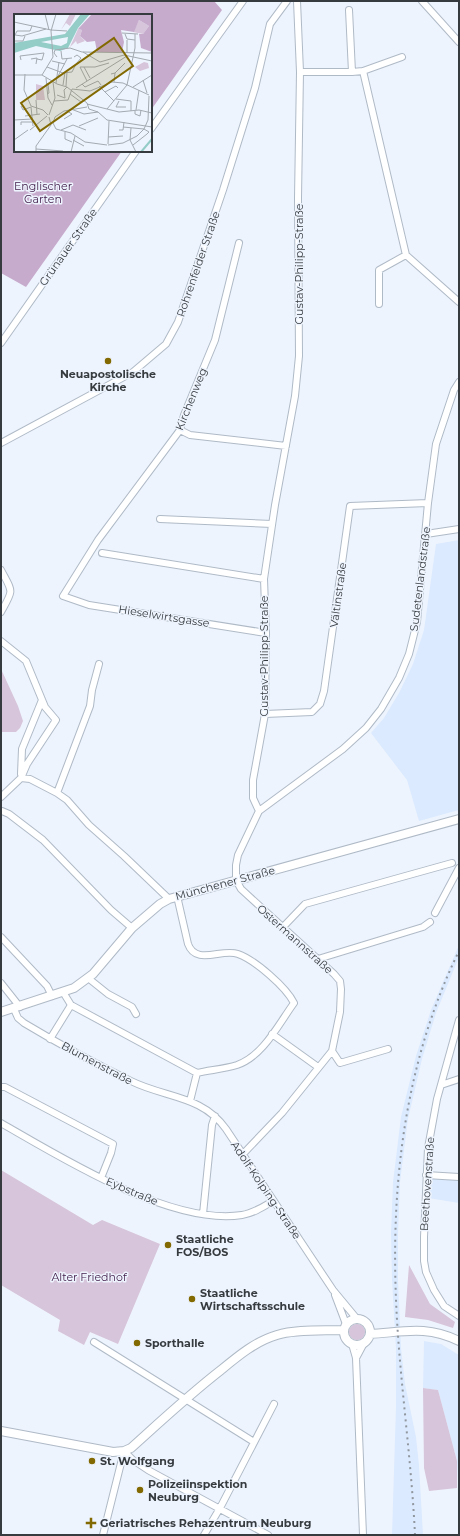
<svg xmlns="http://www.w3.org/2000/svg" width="460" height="1536" font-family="Montserrat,sans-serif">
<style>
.built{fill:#dbeaff}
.green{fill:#d7c5db}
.forest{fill:#c7abcd}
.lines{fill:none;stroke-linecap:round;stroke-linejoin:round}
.minor-casing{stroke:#afbac7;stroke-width:8}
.major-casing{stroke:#afbac7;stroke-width:10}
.minor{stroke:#fff;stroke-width:6}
.major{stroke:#fff;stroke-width:8}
.rail{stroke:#91979e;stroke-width:2;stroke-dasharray:2 4;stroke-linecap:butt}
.poi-dot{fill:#826901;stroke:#eef4fd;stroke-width:1.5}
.labels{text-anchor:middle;stroke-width:3;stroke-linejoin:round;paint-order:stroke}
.park-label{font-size:11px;fill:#401c49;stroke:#eef4fd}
.street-label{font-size:11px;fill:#363b40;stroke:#eef4fd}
.poi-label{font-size:11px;font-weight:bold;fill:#363b40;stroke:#eef4fd;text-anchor:start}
.inset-river{fill:none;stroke:#94ccc8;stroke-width:2}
.inset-road{fill:none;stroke:#a4aab1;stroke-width:1}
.view{fill:#826901;fill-opacity:0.15;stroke:#826901;stroke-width:2}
.inset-edge{fill:none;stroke:#363b40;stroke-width:2}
</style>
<rect width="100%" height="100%" fill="#eef4fd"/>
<path class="built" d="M459,540V810L419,821L407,780L371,733L384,718L399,693L413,664L424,630L436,544Z
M459,945V957L436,1013L422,1059L408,1119L400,1182L398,1234V1281L401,1348L405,1384L416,1437L419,1465L423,1535H392L396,1406V1349L392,1280L391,1233L393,1182L401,1117L416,1056L431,1010Z
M431,1177L459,1180V1203L428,1198V1180Z
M424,1341L441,1344L459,1355V1501L457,1461L438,1390L423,1388Z"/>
<path class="green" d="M1,669L18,706L23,721L20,728L16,732H1Z
M1,1170L93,1225L102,1220L160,1244L118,1344L90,1332L84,1345L58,1331L60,1320L1,1285Z
M409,1265L430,1304L455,1322L453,1328L428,1320L405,1317Z
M349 1332a8 8 0 1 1 16 0a8 8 0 1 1-16 0Z
M423,1388L438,1390L457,1461V1488L429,1491L424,1468Z"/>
<path class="forest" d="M1,1H214L222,10L151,110V15H15V151H122L26,287L1,273Z"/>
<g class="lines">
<defs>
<path id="minor" d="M422,1L459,42
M349,10L352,72
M363,71L406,255
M300,72H352L363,71L402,57
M151,129L243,1
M239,243L215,340L184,415L180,430L98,540L63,596L89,605L266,633
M379,304V270L406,255L459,302
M1,343L136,151
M180,430L190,435L286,446
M1,443L133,372L166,344L178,322L223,190L255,88L270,24L287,1
M160,519L272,524
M426,534L459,529
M102,553L264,579
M1,570C13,593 14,589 1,612
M1,641L26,661L45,707L56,720L27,764L21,778L1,797
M265,714L312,712L320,704L324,691L350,506L428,503
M21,774L22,749L42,700
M21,778L30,779L57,793L67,800L89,825L124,856L169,899
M57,793L90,706L92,690L99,664
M2,811L9,814L43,840L111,910L132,928
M259,811L253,798V780L265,714L266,633L264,579L275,505L295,396L299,356L298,198L300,72L297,1
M177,896L188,944C196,966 222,948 238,954C255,960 286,987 294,1003C278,1025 263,1056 237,1065C224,1069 210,1070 197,1073
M435,913L459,868
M283,927L305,904L452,863
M1,937L47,986L52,996
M318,959L423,927L430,922
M88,978L108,994L132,1007L136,1014
M1,983L20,1007
M63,992L71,1005L197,1073
M14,1009L18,1018L24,1023C59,1044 94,1063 131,1081C165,1098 202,1095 226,1129L333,1290L357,1319
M459,1020L437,1099L428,1148L424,1237V1261L426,1272L434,1290L444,1306L459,1316
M272,1034L318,1067
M50,1039L71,1005
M332,1051L340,1063L388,1049
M441,1085L459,1079
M1,1087H5L113,1144L111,1153L101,1178
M190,1101L197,1073
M1,1123C62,1158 171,1226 242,1215C254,1213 263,1207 273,1201
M242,1155L282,1113L332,1051L340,1012L341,989L340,981L334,974L241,889L236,880V865L238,855L259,811L343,749L366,728L381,709L399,678L409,654L417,622L428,503L436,444L454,390L459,382
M426,1175L459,1177
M203,1214L212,1125L215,1116
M335,1295L346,1324
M94,1342L254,1442
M352,1344L356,1358L363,1535
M356,1358L364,1343
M103,1535L124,1451L133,1460L148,1470L268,1535
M204,1535L220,1508L274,1404"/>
<path id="major" d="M1,1012L74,988L93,974L132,928L160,904L169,899L459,819
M344 1332a13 13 0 1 1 26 0a13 13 0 1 1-26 0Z
M370,1334C404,1332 426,1325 459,1341
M1,1431L113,1452L124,1451L131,1448C161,1421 190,1394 221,1370C238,1356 256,1341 277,1335C297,1329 324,1331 344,1330"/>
</defs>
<use href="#minor" class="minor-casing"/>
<use href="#major" class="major-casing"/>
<use href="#minor" class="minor"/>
<use href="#major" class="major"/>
<path class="rail" d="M415,1535C412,1473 404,1411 399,1349C388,1212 398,1076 459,951"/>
</g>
<g class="poi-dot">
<circle cx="108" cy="361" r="4"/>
<circle cx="168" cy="1245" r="4"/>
<circle cx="192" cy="1299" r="4"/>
<circle cx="137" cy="1343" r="4"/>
<circle cx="92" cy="1461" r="4"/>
<circle cx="140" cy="1490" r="4"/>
<path d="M89 1517h4v4h4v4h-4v4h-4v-4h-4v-4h4z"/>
</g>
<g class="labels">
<g class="park-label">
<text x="43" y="190">Englischer<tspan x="43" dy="13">Garten</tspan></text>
<text x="89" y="1281">Alter Friedhof</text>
</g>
<g class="street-label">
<text transform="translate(68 247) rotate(-55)" y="4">Grünauer Straße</text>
<text transform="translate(198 264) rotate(-71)" y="4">Rohrenfelder Straße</text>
<text transform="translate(299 264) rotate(-90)" y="4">Gustav-Philipp-Straße</text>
<text transform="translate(191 399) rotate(-68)" y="4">Kirchenweg</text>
<text transform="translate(420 579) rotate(-83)" y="4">Sudetenlandstraße</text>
<text transform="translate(338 595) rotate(-82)" y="4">Vältinstraße</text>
<text transform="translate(164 616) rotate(9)" y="4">Hieselwirtsgasse</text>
<text transform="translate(264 656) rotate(-90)" y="4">Gustav-Philipp-Straße</text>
<text transform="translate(225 883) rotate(-15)" y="4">Münchener Straße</text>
<text transform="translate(295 939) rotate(42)" y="4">Ostermannstraße</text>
<text transform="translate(97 1063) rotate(28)" y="4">Blumenstraße</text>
<text transform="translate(427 1184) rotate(-86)" y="4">Beethovenstraße</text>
<text transform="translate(266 1190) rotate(56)" y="4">Adolf-Kolping-Straße</text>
<text transform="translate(132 1191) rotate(23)" y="4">Eybstraße</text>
</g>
<g class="poi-label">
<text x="108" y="378" text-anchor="middle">Neuapostolische<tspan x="108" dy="13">Kirche</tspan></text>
<text x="176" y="1243">Staatliche<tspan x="176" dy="13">FOS/BOS</tspan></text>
<text x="200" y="1297">Staatliche<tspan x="200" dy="13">Wirtschaftsschule</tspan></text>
<text x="145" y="1347">Sporthalle</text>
<text x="100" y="1465">St. Wolfgang</text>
<text x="148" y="1488">Polizeiinspektion<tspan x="148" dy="13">Neuburg</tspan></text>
<text x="100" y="1527">Geriatrisches Rehazentrum Neuburg</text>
</g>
</g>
<g transform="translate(14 14)">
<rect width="138" height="138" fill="#eef4fd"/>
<path d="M56,0H62L56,12L52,9L47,16ZM125,6L135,12L129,20L119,18ZM64,15L68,16L66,22L71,27L63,30L62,27L56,33ZM130,48L134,49L135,54L126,57L121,53ZM22,70L29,72L31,86H22Z" fill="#d7c5db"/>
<path d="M78,0H138V38L127,34L125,20H129L135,12L125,6L120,18L107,16L110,28L108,38H83L81,27L73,28L66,22L68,16L64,15Z" fill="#c7abcd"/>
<path d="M67,0H76L64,14L54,34L46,37L22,32L0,39V29L51,20ZM54,23L53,29L47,32L27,28Z" fill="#94ccc8" fill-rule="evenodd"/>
<path class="inset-river" d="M127,138L138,125"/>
<path class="inset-road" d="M31,0L35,16M0,8L37,16M18,12L16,17H3L1,21L8,22L32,15M37,16L53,17M108,19L124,20M111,20L113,25L121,26M1,27H9L11,22M47,37L48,45L58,44M69,38L86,48L110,41L138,47M113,39V26M43,43L40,39L41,36L56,34L68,38L138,39M60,43L63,41L67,44L62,50M17,45L23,44L22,50M7,46L6,42L30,39L28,46L23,45M38,47L51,50M33,53L49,59L58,58L62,50M70,53L76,64M101,59L111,49M11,60L10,76L17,92L29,96L34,101M97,60L101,59L100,68M0,61H28L43,70L53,73L73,89L75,95L84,98L93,106L138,113M28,61L39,43L37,17L42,0M32,64L34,84L38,91M43,64L53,45M129,66L133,79M73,67L66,53H81L95,49M32,69L34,70L35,79L33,80M42,69L45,48M68,70L71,73L84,67L87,71M49,71L51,58M52,72L53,58M85,72L100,87M119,73L138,61M62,74L113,42M91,78L102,72L104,74M56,80L67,88M43,81L51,84L50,76L53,73M102,85L117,87V97M22,86L23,100M40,87L54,86L58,75L76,77L98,68L109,69L135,81M105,87L102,93H112M73,90L105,98L125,96L138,99M7,92L9,96L17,93L19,112M57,95L70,100L84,98M93,95L113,71L121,34V20M122,96L125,76M121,97V100L126,102L127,96M35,101L41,84L39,68M11,102L26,100M50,105L58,100L53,97M0,106L18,105M39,109L42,115L57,119L71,128L93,131M39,109L41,103L50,97L73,93M7,111V108H18M65,112L84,104M109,113L130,115M117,114L116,126L122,138M16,116L33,102M47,116L59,111L72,116M105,116H109L110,108M51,118V125L58,128M94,123L109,122M0,126L14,116M59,126L70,132M94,130L95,107M94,131L109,129L123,122L130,115L134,106L135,82M119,131L133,120L135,118L130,115M22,135L49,137M22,138V132L37,111L35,103M57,138L61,122"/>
<path class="view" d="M100,24L119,52L26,117L7,89Z"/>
<rect width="138" height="138" class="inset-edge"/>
</g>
<rect width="460" height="1536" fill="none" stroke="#363b40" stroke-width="4"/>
</svg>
